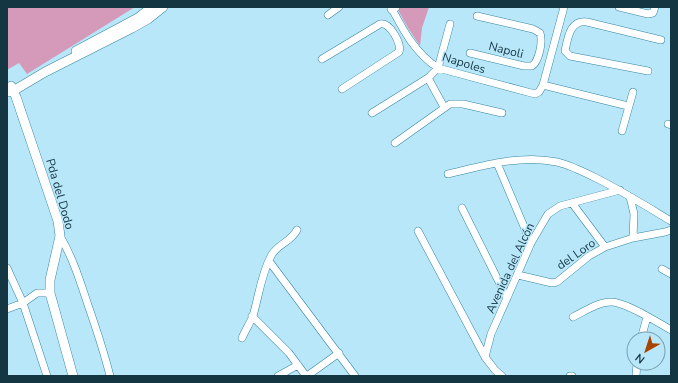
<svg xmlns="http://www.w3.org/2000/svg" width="678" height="383" font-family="'Nunito Sans',sans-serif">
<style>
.green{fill:#d59aba}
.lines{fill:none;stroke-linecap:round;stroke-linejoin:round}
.street-casing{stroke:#3385a2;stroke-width:8}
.secondary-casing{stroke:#3385a2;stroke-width:10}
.street{stroke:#fff;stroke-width:7}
.secondary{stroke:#fff;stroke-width:9}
.labels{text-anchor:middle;stroke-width:3;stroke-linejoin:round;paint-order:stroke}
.street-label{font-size:12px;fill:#143642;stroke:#b9e7fa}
</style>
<rect width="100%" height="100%" fill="#b9e7fa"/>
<path class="green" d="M7,7H135L27,74L19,63L7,70Z
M400,7H429L422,28L420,46L408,28L398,10Z"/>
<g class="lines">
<defs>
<path id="street" d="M391,7C403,30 415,53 438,68L535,94L539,92L543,85L564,7
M619,7L648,14L653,13L655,7
M328,15L339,7
M470,53L524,66H532C539,61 543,42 540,33L533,29L477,16
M322,59L380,24C390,22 402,44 399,52L342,89
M648,71L570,56L565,51C568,37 570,20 587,22L661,40
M428,78L444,107
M543,85L628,106
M372,113L428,78L438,68L450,24
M668,124L671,125
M622,131L633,92
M395,143L450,104H463L502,113
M497,163L531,243
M448,174C482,166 521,154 557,162C570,165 584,172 596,178C622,191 646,206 671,221
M630,197L634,214L633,238
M572,203L605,247
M462,208L507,298
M418,231L485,357L495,370L502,376
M60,236C73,258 80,281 88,305C96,328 104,352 110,376
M269,261L355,376
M7,268L23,303L47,376
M662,269L671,274
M518,275L552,283L557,282L589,256L605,247L633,238L665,232L671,230
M7,309L23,303L37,293H50
M252,316L289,353L306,376
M573,317C585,311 598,302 611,302C626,302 657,322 671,330
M242,338C245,331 250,323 253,316C259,295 261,275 271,256C277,244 290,243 297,230
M641,339L647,317
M485,357L491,334L507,298L531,243L548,214L560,206L620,190
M278,376L298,365
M307,376L339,353
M570,376H572
M636,376L637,363"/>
<path id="secondary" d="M392,9L395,7
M76,51L138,18L152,7
M11,86L16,97L58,221L60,236L50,280V293L73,376
M7,92L13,91L45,72L132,28L148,19L163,7"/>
</defs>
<use href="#street" class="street-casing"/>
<use href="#secondary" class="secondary-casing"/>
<use href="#street" class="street"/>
<use href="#secondary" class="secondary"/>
</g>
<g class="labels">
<g class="street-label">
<text transform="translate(506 50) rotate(14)" y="4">Napoli</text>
<text transform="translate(464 63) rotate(17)" y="4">Napoles</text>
<text transform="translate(60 194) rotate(74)" y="4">Pda del Dodo</text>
<text transform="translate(576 254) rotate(-35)" y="4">del Loro</text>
<text transform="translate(510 268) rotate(-65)" y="4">Avenida del Alcón</text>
</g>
</g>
<rect width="678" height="383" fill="none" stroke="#143642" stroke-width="16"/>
<g transform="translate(646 351) rotate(219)"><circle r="19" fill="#b9e7fa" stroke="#77a0b0"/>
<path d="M0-3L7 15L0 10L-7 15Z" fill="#a64403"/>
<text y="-6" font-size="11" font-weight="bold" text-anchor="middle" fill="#143642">N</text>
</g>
</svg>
